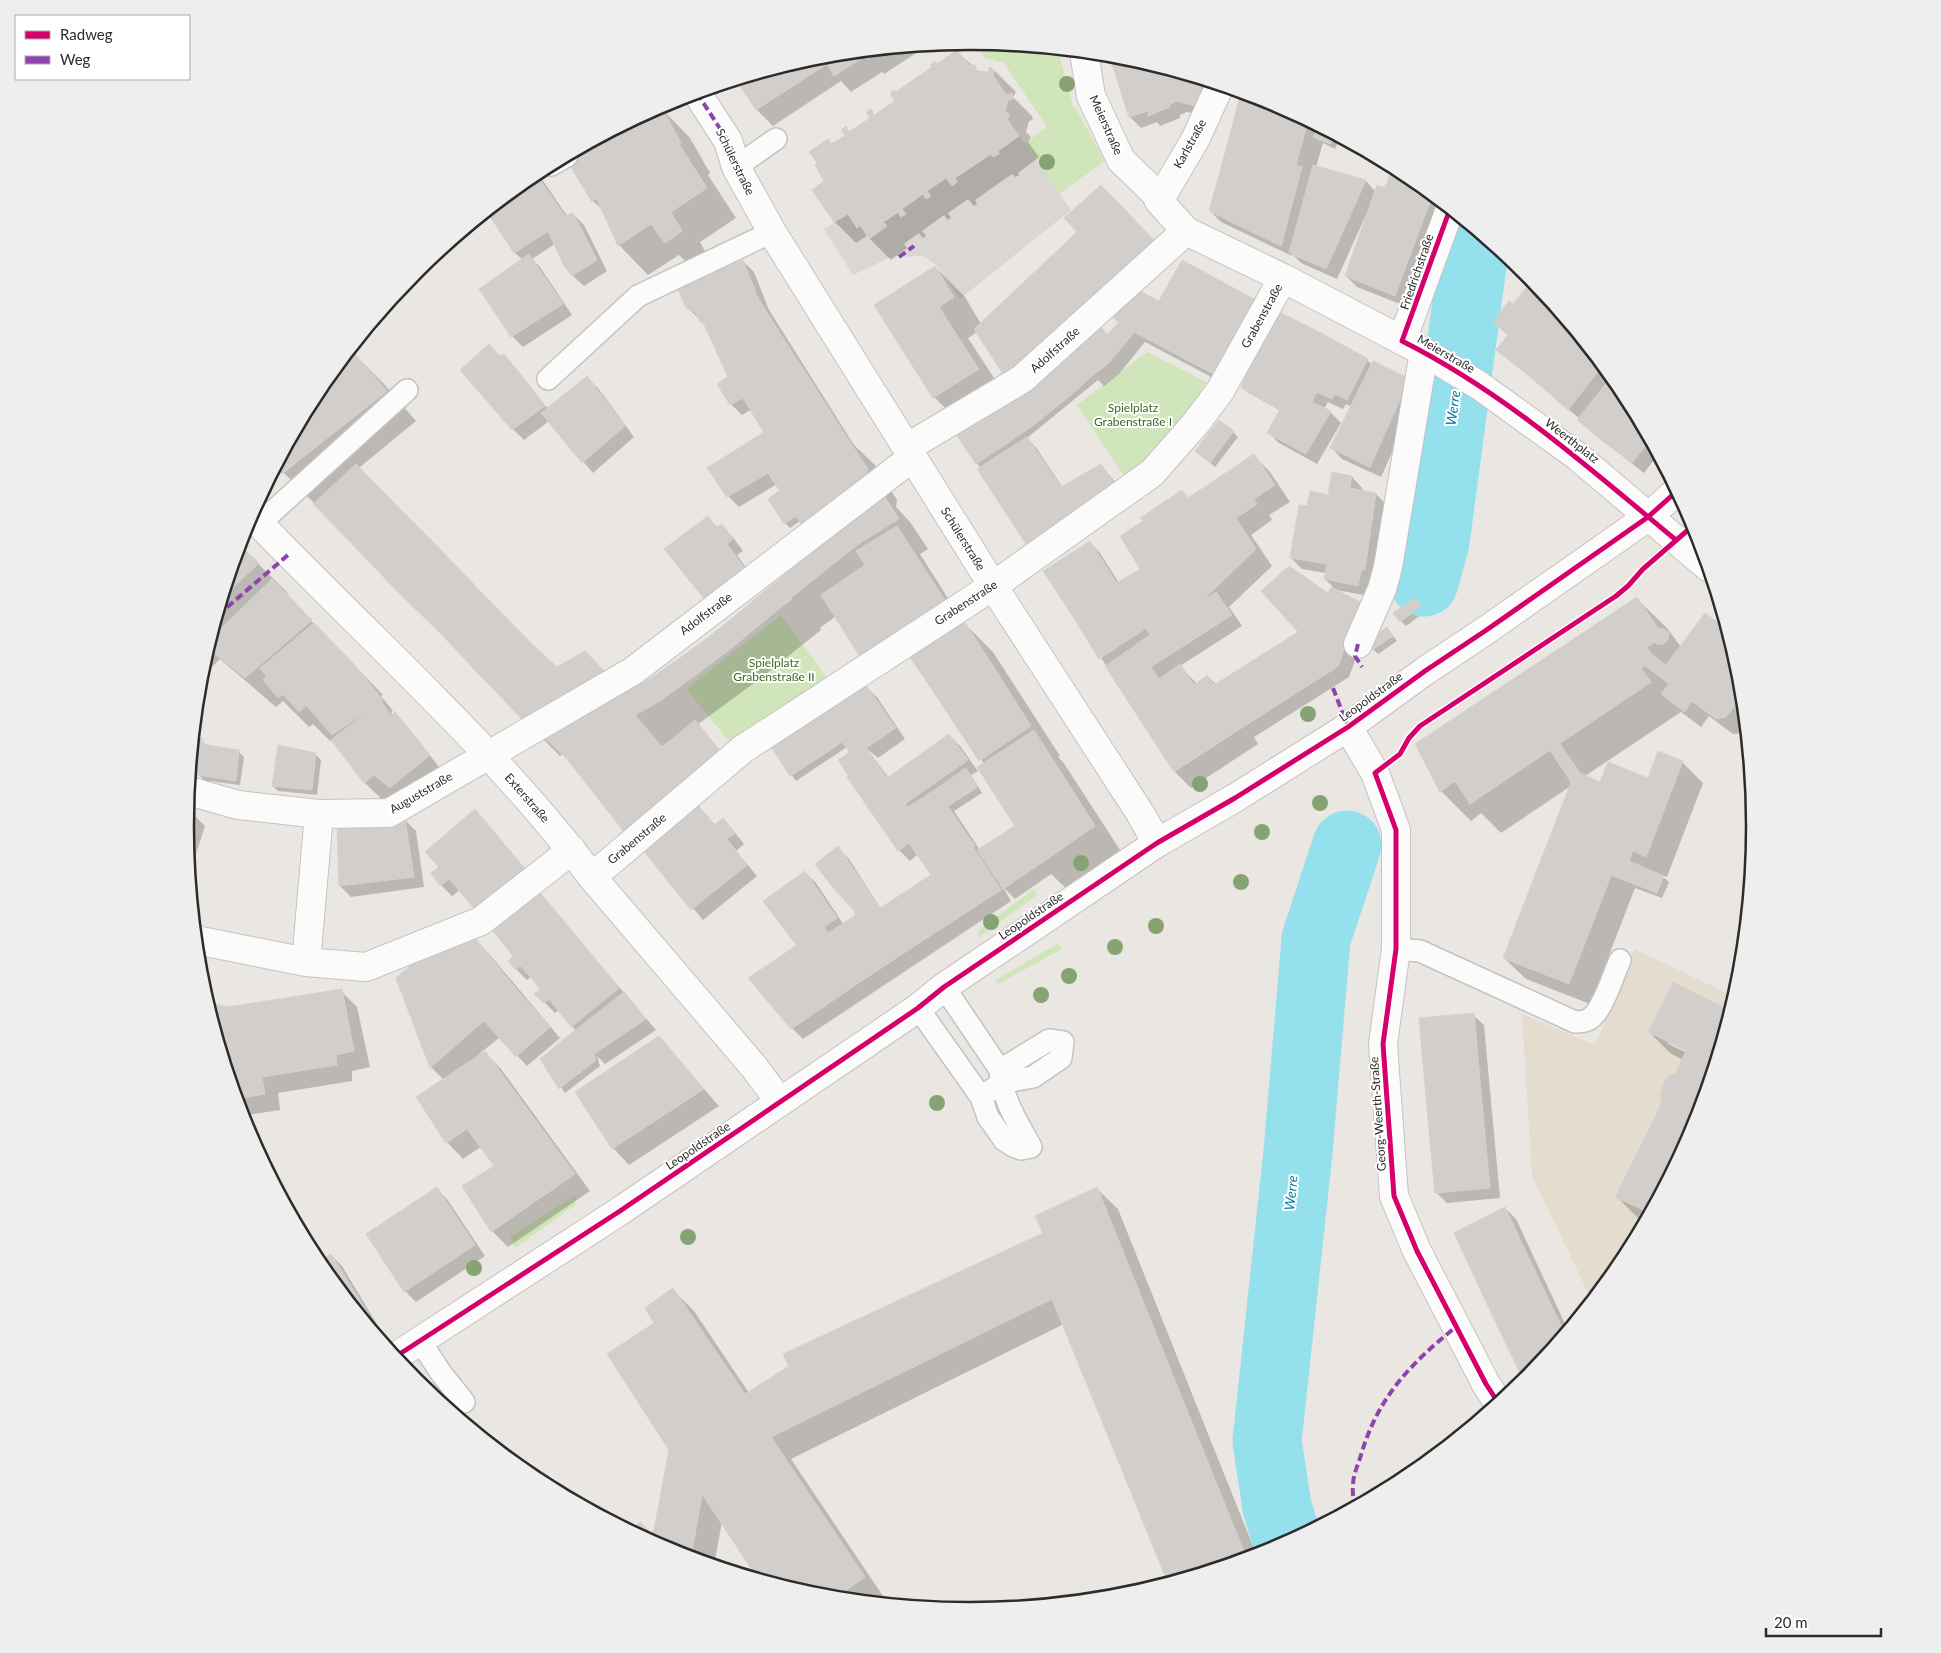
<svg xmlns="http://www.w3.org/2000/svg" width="1941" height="1653" font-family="Lato,sans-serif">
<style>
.education{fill:#e5dcd0}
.green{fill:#d1e5ba}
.plaza{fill:#dad6d2}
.shadow{fill:#0003;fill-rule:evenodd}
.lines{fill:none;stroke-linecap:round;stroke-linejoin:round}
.river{stroke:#95e0ed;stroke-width:69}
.building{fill:#d1cecb;stroke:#d5d2ce}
.lane-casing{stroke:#c4c3c3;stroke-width:24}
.street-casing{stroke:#c4c3c3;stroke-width:30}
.secondary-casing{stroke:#c4c3c3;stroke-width:30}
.lane{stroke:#fcfbfb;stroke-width:21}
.street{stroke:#fcfbfb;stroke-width:28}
.secondary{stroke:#fcfbfb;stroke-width:28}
.quiet{stroke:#8e44ad;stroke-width:4;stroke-dasharray:8 4;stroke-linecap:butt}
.cycleway-casing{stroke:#fff;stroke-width:8}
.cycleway{stroke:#d6006c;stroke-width:5}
.tree{fill:#86a373}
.labels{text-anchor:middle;stroke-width:4;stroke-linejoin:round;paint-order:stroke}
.street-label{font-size:12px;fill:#2c2c2c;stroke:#fff}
.park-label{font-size:12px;fill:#346d19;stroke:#fff}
.water-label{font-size:14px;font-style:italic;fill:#0a7fa2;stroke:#fff}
.rim{fill:none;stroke:#2c2c2c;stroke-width:2.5}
</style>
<rect width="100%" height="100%" fill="#eae6e2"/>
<path class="education" d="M1635,949L1735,997L1696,1127L1623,1263L1592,1301L1532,1176L1522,1014L1595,1045Z"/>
<path class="green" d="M974,42L1058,50L1073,106L1076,109L1105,161L1059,194L1024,144L1047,127L1004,63L985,58Z
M1147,352L1206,382L1189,418L1125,478L1077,405Z
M781,615L828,679L732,745L686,689Z
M1034,889L1037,895L978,938L979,930Z
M1059,943L1062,949L998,984L995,980Z
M577,1194L575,1205L515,1248L510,1237Z"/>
<path class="plaza" d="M1019,136L1071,210L960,299L936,265L923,256L899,257L895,255L853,275L824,229L848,214L857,227L860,225L869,239L887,227L883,222L898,212L901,217L906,214L902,209L922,194L926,199L931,196L927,191L946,178H955L991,154L993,157L999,154L998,151Z"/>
<path class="shadow" d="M927,46L884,74L882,72L851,92L841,81L773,126L757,110L738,80L818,56Z
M957,52L981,73H988L991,69L995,71L1016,92L1013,97L1032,116L1033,120L1029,121L1026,132L1031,137L1028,142L1039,157L1018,173L1019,175L1015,177L1012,174L975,200L977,204L974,206L968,199L948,213L951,218L948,220L944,215L922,231L926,236L923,238L919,233L909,240L904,244L907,248L891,260L867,236L856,243L835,222L814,190L826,182L832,145L847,136L846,128L851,133L872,118L870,111L875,116L896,101V94Z
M1110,55L1124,56L1216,84L1206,116L1187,112L1180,115V118L1160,126L1157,122L1141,128L1130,117Z
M1242,92L1271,101L1340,138L1335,149L1323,143L1316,167L1366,181L1376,192L1385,190L1394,167L1407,174L1443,203L1405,306L1357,287L1346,276L1368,216L1366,215L1337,279L1301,263L1292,254V256L1221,222L1210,211Z
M665,104L667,107L663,110L690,138L710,173L708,175L736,218L700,242L711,262L696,272L679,255L648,275L619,245L605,212L593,201L571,165L561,159Z
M537,172L567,216L573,214L584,225L607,271L584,286L573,276L564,263L555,244L532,259L540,267L572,315L523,347L512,336L481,289L523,260L515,253L534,173Z
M743,261L754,272L769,310L854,445L874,464L897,500L896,507L910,522L928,549L920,554L963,622L993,652L1060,756L1058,757L1063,762L1124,856L1071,893L1051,874L1015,899L1003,887L1011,901L803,1039L792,1028L805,872L816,883L844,925L858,915L838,848L849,859L881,909L933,876L918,854L910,861L899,850L848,777L850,776L840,761L851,754L847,747L796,781L773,748L866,687L877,697L905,739L878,758L867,749L889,778L949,735L960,746L978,771L971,775L982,793L954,811L980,850L1019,832L984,764L910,656L836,616L820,628L821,630L757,681L697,725L736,769L696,803L715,825L723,819L733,830L744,844L736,851L757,876L703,920L573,765L562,754L560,756L530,726L557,669L585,652L626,694L651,679L685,656L823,545L800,521L790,528L785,523L770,499L781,491L777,484L739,507L728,496L766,432L752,409L742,415L731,404L730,377L707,327L687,307Z
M935,267L965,297L981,324L1127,287L1232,388L1145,342L1119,374L1104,386L1098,380L1027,438L1037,449L1063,488L1101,466L1111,477L1128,501L1040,557L977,463L963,426L934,397ZM1110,313L1120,323L1108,335L1098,325ZM977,332L1022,391L1009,401L968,338Z
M1527,290L1566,320L1612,377L1608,382L1620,392L1624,390L1658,455L1644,473L1590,431L1580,419L1498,350L1509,336L1513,306Z
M1278,313L1367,360L1372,365L1404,377L1415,389L1418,395L1381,477L1342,459L1332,448L1352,407L1346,404L1343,409L1328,402L1324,409L1330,412L1341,423L1317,464L1279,443L1269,433L1281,411L1247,392L1242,387Z
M354,354L384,384L416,421L315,504L277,466L318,390L341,361L343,363Z
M504,355L514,366L548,409L587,378L598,388L634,437L593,473L549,421L524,440L513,429L500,357Z
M1233,432L1238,437L1215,467L1202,456Z
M1254,456L1270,472L1290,502L1269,515L1272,520L1251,535L1272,566L1229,607L1242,626L1180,666L1197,684L1207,676L1217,685L1300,633L1329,595L1372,615L1349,677L1254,737L1258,744L1191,788L1175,772L1045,571L1090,542L1100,553L1119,583L1142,570L1145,521L1182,492L1189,499Z
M1352,477L1362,488V492L1376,494L1387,505L1369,596L1336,590L1325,579L1326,573L1302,569L1291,558L1308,508L1329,496Z
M708,518L718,528L722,526L732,536L743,551L737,555L756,582L718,611Z
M239,545L288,593L286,595L383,695L381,696L393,711L391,712L393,715L395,713L405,724L439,767L401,798L394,793L403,806L395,812L365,783L332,739L330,741L313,724L309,727L283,701L276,707L220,659L200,679Z
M1637,599L1667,628L1681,647L1741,674L1746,727L1742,733L1733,734L1709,716L1701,727L1681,712L1585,776L1599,783L1649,780L1682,762L1703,783L1667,877L1661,875L1669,882L1662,898L1635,888L1590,1004L1526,979L1504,958L1571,786L1501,833L1481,813L1471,821L1441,791Z
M1420,605L1425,612L1406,626L1401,621Z
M1387,628L1397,641L1378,654L1373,649Z
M194,738L202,741L207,746L239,752L244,757L240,785L209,781L208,784L194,770L192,772L206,785L190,782Z
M316,755L321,760L317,795L278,791L273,786Z
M475,811L486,822L537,883L460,890L452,896L441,885L432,873L440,867Z
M187,813L194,815L205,826L194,860L190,859L189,864L185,826Z
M405,820L416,831L424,887L351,897L340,886Z
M537,891L656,1030L605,1064L597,1056L600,1066L565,1093L542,1059L576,1031L559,1010L555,1013L536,994L542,989L532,976L527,980L516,969L515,956Z
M474,938L490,955L560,1038L527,1066L500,1037L478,1055L479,1057L485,1053L501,1069L590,1191L508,1247L492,1231L496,1166L482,1146L463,1159L447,1142L418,1097L444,1080L431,1067Z
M1673,984L1731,1012L1696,1126L1671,1113V1116L1695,1128L1646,1221L1638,1218L1617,1197L1683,1060L1670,1053L1649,1032ZM1669,1041L1687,1050V1053L1668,1044Z
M341,991L357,1007L370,1067L352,1071V1081L278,1093L280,1110L242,1116L207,1003L228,1008Z
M1473,1015L1484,1025L1500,1198L1447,1203L1436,1192Z
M659,1038L719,1106L629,1165L613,1148L577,1092Z
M436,1188L447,1199L485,1256L416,1302L405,1291Z
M1096,1188L1118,1209L1257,1556L1169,1583L1064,1324L791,1459L885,1599L880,1603L817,1597L722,1522L714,1565L670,1552L630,1530L641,1523L652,1534L655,1531L670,1450L655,1324L673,1290L694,1311L749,1393L1044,1233Z
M1505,1208L1516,1219L1568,1330L1526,1382Z
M331,1255L342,1266L378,1326L372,1330L318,1264Z"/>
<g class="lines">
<path class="river" d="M1424,582L1435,542L1472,265L1480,234
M1288,1543L1277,1507L1267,1441L1298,1152L1316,939L1347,845"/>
</g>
<path class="building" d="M879,50L867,59L865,56L834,76L827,64L756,110L737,81L818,56Z
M957,50L970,66L975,65L977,71L988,72L990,67L995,70L993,75L1006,95L1012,93L1013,99L1008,100L1005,111L1010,115L1007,119L1019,136L998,151L999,154L993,157L991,154L955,178L957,182L952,186L946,178L927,191L931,196L926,199L923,194L902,209L906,214L901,217L898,212L888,219L883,222L887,226L869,239L860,225L857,228L848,214L834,222L812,190L824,181L815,165L817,163L809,152L828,139L831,144L845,136L841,130L846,126L849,132L870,118L866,112L871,109L874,115L895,101L890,93L894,90L896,92L932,67L930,65L935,61L937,64Z
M1109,55L1124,56L1130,58L1112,64Z
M1130,58L1203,81L1195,106L1176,101L1169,105L1170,107L1148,116V111L1129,117L1112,64Z
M1241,92L1271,101L1308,121L1296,165L1227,146Z
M661,106L681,143L592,202L568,162Z
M1318,126L1334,135L1330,144L1313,137Z
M679,144L707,188L671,212L682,231L665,243L651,224L618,246L597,199Z
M1227,146L1302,167L1281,246L1209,211Z
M1313,165L1366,180L1326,269L1289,253Z
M1393,166L1407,174L1432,195L1429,204L1385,188Z
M535,173L565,216L573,213L597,260L572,276L563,264L548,231L514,253L487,212Z
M1101,185L1155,241L1117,275L1064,218Z
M1377,185L1429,204L1395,296L1345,276Z
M1078,231L1117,275L1005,377L974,329Z
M529,254L563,304L511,337L479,289Z
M743,260L758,298L701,323L695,312L686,308L678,289Z
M1182,260L1217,279L1191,328L1157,310L1156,306Z
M935,266L954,297L939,307L949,323L903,351L874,305Z
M1217,279L1261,303L1221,378L1183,358L1198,331L1191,328Z
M1526,288L1561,314L1572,328L1533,379L1496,350L1508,335L1493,322L1509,301L1513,304Z
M1136,289L1159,301L1156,306L1157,310L1198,331L1183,358L1134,332L1132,335L1110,314Z
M758,298L785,341L728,377L703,322Z
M1277,311L1323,334L1298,382L1254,357Z
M1119,322L1132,335L1108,364L1092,376L1069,350L1099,324L1107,335Z
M949,323L979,369L933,398L903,351Z
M1572,328L1603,365L1568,410L1533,379Z
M1323,334L1368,359L1347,400L1301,377Z
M785,341L815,387L758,423L743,398L730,405L717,384Z
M489,344L500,356L504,354L545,406L512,430L460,370Z
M1069,350L1092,376L1071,395L1047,368Z
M354,353L387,391L282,474L277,467L318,390L338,365Z
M1254,357L1298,382L1283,411L1241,388Z
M1373,361L1404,376L1407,384L1370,467L1330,448Z
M1047,368L1071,395L1034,425L1012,398Z
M587,376L625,426L582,463L541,413Z
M1301,377L1335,394L1332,399L1317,392L1312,402L1331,411L1306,454L1267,433L1280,409L1283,411Z
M1608,381L1620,391L1622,388L1624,390L1650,440L1632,463L1577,420Z
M815,387L844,433L788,469L758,423Z
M1012,398L1034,425L1002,447L981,415Z
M981,415L1002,447L976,464L953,430Z
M1219,420L1234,431L1210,463L1195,451Z
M764,432L788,469L772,479L768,473L727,497L707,468Z
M844,433L868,469L865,481L803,527L772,479Z
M1027,437L1061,487L1101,464L1118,490L1028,547L977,469Z
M1254,454L1275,485L1254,499L1257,504L1236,518L1256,549L1199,604L1150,635L1117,583L1140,569L1120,536L1143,521L1140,518L1182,490L1188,498Z
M356,464L398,507L355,547L313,504Z
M1332,472L1352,476L1350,488L1376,493L1365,569L1361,571L1358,586L1324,579L1327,564L1290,558L1299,505L1307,506L1310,491L1328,495Z
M779,491L796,516L784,524L768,499Z
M881,491L899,519L860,543L845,524Z
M398,507L438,547L395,589L355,547Z
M708,516L716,528L722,524L733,539L727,544L746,570L706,601L664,549Z
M845,524L860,543L812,581L798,564Z
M897,526L948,605L862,660L821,595L865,565L856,551Z
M1090,541L1118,585L1072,615L1043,571Z
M239,545L259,563L223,597Z
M438,547L485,596L443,636L395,589Z
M798,564L812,581L791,598L792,599L774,613L761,594Z
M1289,566L1328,593L1331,587L1362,603L1338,666L1334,669L1298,632L1261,591Z
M272,579L312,620L245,678L208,648L211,638Z
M1118,585L1145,629L1099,659L1072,615Z
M1216,592L1232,615L1151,667L1136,644Z
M761,594L774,613L728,651L716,632Z
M485,596L533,645L491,687L443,636Z
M1637,597L1658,628L1664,629L1669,633L1668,640L1664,644H1657L1655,642L1647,647L1651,653L1666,665L1662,670L1672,679L1668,683L1645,666L1641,668L1651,682L1470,804L1455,781L1440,792L1415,744Z
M1415,598L1421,606L1400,622L1393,613Z
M1705,613L1728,630L1741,674L1743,701L1740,699L1726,717L1716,719L1692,701L1685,712L1661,694L1672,679L1662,670Z
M963,620L981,647L927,682L909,656Z
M314,623L354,664L299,712L283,694L278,698L263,680L267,677L260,668Z
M1387,627L1393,636L1372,650L1366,642Z
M716,632L728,651L693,677L684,655Z
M1298,632L1334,669L1243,727L1214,685Z
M533,645L557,667L585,651L609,676L529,726L491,687Z
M1136,645L1159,679L1180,664L1194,685L1207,675L1243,727L1174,772L1105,666Z
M981,647L1031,726L979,761L927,682Z
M684,655L693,677L660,701L651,678Z
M354,664L383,700L332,735L307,706Z
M651,678L660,701L630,718L616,698Z
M866,685L896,728L866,748L837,704Z
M616,698L630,718L587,745L575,721Z
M381,701L391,715L354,746L374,775L364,783L331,740Z
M837,704L863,743L850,753L842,742L823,755L804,726Z
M395,712L430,755L390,788L374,775L354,746Z
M635,715L662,747L695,720L721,752L625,833L566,758Z
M575,721L587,745L566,758L546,739Z
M804,726L823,755L790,776L771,747Z
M1034,730L1071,788L1015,826L977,767Z
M949,734L968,760L905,804L887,778Z
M194,737L203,739L198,775L190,774Z
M863,743L874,759L848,775L838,760Z
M202,744L239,750L236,781L198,775Z
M1560,744L1580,773L1600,782L1596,792L1571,782L1550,750Z
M278,745L316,753L312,790L272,786Z
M1658,751L1683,761L1646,857L1633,851L1625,872L1614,868L1569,984L1503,958L1571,782L1596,792L1608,762L1648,778Z
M874,759L907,807L880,825L847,777Z
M966,768L978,787L948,806L936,789Z
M1071,788L1095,826L1040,864L1015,826Z
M936,789L975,846L931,875L909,843L898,851L880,825Z
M693,799L714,825L723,818L735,833L727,839L747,865L691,910L638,844Z
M475,809L527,872L478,913L449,879L440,886L431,873L439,867L425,852Z
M187,812L194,814L187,839L185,826Z
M405,819L414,877L339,886L337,828Z
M1015,826L1040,864L1003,889L977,850Z
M838,846L876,902L865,910L859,902L852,908L834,889L815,864Z
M973,847L1001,890L907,951L879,909Z
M1629,861L1664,876L1657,893L1611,875L1614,868L1625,872Z
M805,871L837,918L797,946L763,901Z
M537,889L579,939L531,978L521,966L516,970L508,961L513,956L490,927Z
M859,902L865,910L876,902L907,951L860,982L828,933L856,915L852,908Z
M824,927L860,982L791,1029L748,978Z
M474,937L518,991L430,1068L396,978L422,956Z
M579,939L619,988L571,1027L549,999L543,1003L534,994L540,989L531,978Z
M1673,982L1731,1011L1715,1065L1648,1032Z
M342,989L354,1051L336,1055L337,1065L262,1077L265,1094L236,1099L207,1002L228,1007Z
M518,991L550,1027L516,1057L484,1021Z
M624,992L646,1019L594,1054L574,1031Z
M1474,1013L1482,1103L1427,1108L1419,1018Z
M574,1031L594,1054L596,1060L559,1089L540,1059Z
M659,1036L704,1089L612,1149L575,1092Z
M485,1051L575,1174L491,1232L462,1186L494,1166L467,1129L446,1143L416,1097Z
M1686,1051L1715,1065L1695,1127L1659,1109L1662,1100L1660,1094L1665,1081L1669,1076L1675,1074Z
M1482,1103L1490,1188L1435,1193L1427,1108Z
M1659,1109L1695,1127L1697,1123L1696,1127L1650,1213L1615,1197Z
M437,1187L475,1245L404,1292L366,1234Z
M1097,1187L1247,1559L1168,1583L1052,1299L771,1437L865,1577L835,1598L817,1597L758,1579L702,1494L691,1558L670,1552L629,1530L641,1522L649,1535L654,1530L669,1450L607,1354L654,1323L645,1308L673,1288L745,1394L789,1366L783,1354L1043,1233L1035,1216Z
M1505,1207L1545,1292L1494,1319L1454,1233Z
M331,1254L369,1315L363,1318L317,1263Z
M1545,1292L1565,1334L1525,1383L1494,1319Z"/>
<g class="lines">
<defs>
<path id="lane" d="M551,165L567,156
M736,167L776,139
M548,379L638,296L772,232
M259,524L407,390
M1396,949L1420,951L1575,1022C1583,1022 1589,1021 1594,1015C1605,1003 1613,976 1620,960
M944,987L1000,1070L1049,1040L1063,1042L1061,1058L1033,1077L1001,1083L981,1097
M918,1008L981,1097L988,1117L1004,1140L1013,1146L1021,1149L1031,1147C1018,1123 1002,1099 1000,1071
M420,1341L441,1373L464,1402"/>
<path id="street" d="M1084,52L1091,96L1121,160L1155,193L1159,201L1186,231L1283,278L1424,352L1480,386L1577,456L1708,567
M697,93L728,141L736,167L772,232L993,586L1140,813L1157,843
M1159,201L1196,138L1220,85
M1402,341L1450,209
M908,447L1022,379L1186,231
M251,515C365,634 492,745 592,877L754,1067L780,1102
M1358,644L1382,589L1388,567L1424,352
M1348,727L1375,773L1396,830V949L1383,1044L1394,1196L1417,1251L1486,1384L1499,1404
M189,791L238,805L319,814L389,813L633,671L913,457
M592,877L743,749L993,586L1152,473L1196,423L1220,391L1283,278
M196,940L306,962L366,967L481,921L572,850
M306,962L319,814"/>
<path id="secondary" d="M395,1357L620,1211L918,1008L944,987L1157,843L1235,798L1348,727L1425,671L1485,631L1648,517L1677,491"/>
</defs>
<use href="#lane" class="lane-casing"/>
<use href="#street" class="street-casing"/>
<use href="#secondary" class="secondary-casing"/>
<use href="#lane" class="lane"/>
<use href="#street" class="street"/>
<use href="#secondary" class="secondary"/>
<path class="quiet" d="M697,93L728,141
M899,257L914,246
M218,615L288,555
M1358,644L1355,656L1362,667
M1333,688L1348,727
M1354,1508C1354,1500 1352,1492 1353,1485C1353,1475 1358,1465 1361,1455C1378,1397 1410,1364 1457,1326"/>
<defs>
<path id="cycleway" d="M1450,209L1402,341C1504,392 1589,468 1676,540
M395,1357L620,1211L918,1008L944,987L1157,843L1235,798L1348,727L1425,671L1485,631L1648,517L1677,491
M1499,1404L1486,1384L1417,1251L1394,1196L1383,1044L1396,949V830L1375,773L1400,754L1409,738L1420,726L1616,596L1628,586L1643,569L1695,524"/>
</defs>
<use href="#cycleway" class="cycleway-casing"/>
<use href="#cycleway" class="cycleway"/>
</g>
<g class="tree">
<circle cx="1067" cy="84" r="8"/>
<circle cx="1047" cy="162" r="8"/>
<circle cx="1308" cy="714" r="8"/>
<circle cx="1200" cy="784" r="8"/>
<circle cx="1320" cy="803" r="8"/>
<circle cx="1262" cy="832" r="8"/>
<circle cx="1081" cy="863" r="8"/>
<circle cx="1241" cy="882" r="8"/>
<circle cx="991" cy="922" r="8"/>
<circle cx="1156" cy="926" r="8"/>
<circle cx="1115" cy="947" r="8"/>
<circle cx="1069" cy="976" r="8"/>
<circle cx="1041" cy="995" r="8"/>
<circle cx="937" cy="1103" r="8"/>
<circle cx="688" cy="1237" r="8"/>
<circle cx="474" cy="1268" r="8"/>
</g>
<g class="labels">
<g class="street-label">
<text transform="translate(1106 125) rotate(66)" y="4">Meierstraße</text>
<text transform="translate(1190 144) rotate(-61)" y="4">Karlstraße</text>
<text transform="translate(735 162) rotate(64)" y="4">Schülerstraße</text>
<text transform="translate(1417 272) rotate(-71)" y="4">Friedrichstraße</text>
<text transform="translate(1262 316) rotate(-61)" y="4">Grabenstraße</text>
<text transform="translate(1055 350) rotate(-42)" y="4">Adolfstraße</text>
<text transform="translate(1446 354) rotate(30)" y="4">Meierstraße</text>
<text transform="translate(1572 441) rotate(38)" y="4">Weerthplatz</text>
<text transform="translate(963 539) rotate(58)" y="4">Schülerstraße</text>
<text transform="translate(966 603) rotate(-33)" y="4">Grabenstraße</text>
<text transform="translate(706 614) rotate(-37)" y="4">Adolfstraße</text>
<text transform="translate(1371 697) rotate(-36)" y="4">Leopoldstraße</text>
<text transform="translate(421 793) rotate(-30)" y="4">Auguststraße</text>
<text transform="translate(527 798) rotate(49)" y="4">Exterstraße</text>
<text transform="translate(637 839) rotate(-40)" y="4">Grabenstraße</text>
<text transform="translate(1031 916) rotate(-34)" y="4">Leopoldstraße</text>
<text transform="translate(1378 1114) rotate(-94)" y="4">Georg-Weerth-Straße</text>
<text transform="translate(698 1146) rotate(-34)" y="4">Leopoldstraße</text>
</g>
<g class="park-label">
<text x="1133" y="412">Spielplatz<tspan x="1133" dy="14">Grabenstraße I</tspan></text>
<text x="774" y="667">Spielplatz<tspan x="774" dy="14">Grabenstraße II</tspan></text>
</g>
<g class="water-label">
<text transform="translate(1453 408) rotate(-82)" y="5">Werre</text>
<text transform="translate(1291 1193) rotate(-84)" y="5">Werre</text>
</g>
</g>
<path d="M0 0H1941V1653H0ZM194 826a776 776 0 1 1 1552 0a776 776 0 1 1-1552 0Z" fill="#eee" fill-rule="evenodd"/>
<path class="rim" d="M194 826a776 776 0 1 1 1552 0a776 776 0 1 1-1552 0Z"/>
<rect x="15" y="15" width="175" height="65" fill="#ffffff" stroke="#ababab"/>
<rect x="25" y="31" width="25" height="8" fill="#d6006c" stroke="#ababab"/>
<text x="60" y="40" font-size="15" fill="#2c2c2c">Radweg</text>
<rect x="25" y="56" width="25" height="8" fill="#8e44ad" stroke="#ababab"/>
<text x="60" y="65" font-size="15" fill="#2c2c2c">Weg</text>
<path d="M1766 1628v8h115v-8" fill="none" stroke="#2c2c2c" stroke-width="2.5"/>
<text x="1774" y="1628" font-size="15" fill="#2c2c2c" stroke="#ffffff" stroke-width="4" paint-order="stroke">20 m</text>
</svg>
